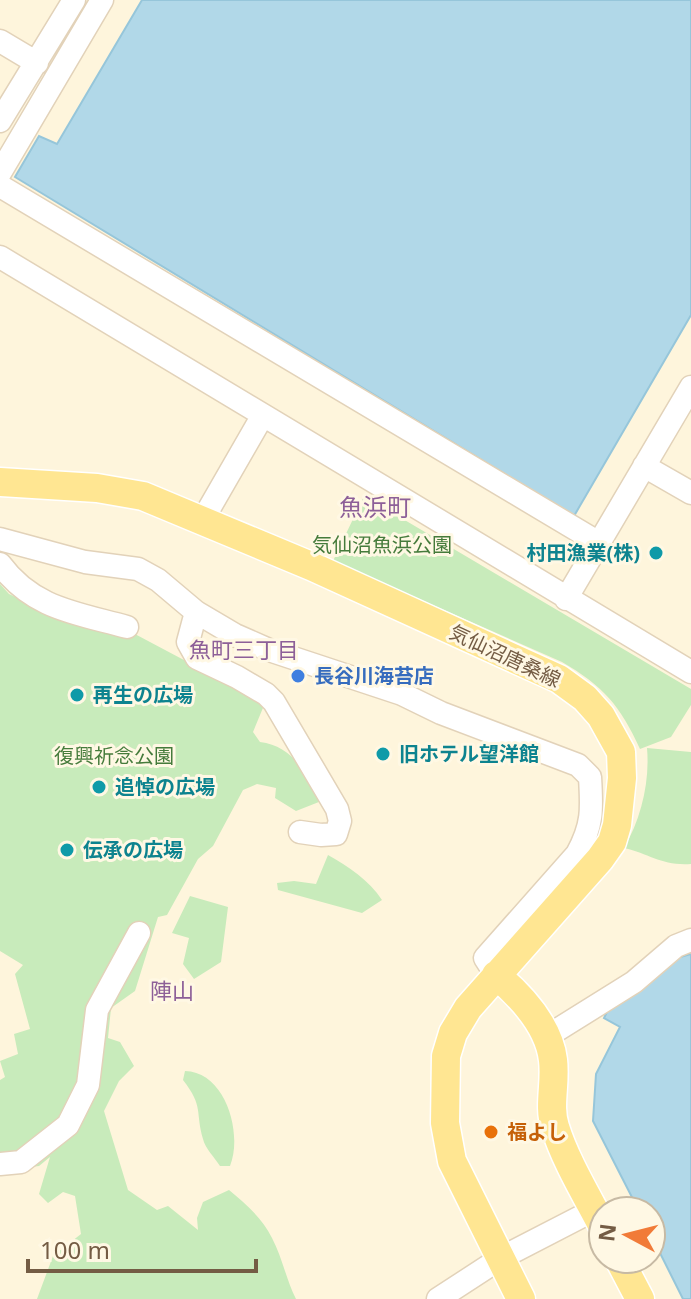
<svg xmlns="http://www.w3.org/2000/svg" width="691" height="1299" font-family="'Noto Sans','Noto Sans JP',sans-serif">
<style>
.green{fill:#c8ebbb}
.water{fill:#b1d8e8;stroke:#96c6da;stroke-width:2}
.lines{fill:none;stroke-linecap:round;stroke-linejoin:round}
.minor-casing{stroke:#e2d2b9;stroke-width:25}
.major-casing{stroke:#fff;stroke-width:31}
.minor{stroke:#fff;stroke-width:22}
.major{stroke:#ffe692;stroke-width:28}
.culture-dot{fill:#0f9aa8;stroke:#fff8e4;stroke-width:3}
.shop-dot{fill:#3f7fe0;stroke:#fff8e4;stroke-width:3}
.food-dot{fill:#e8710a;stroke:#fff8e4;stroke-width:3}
.labels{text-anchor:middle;stroke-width:6;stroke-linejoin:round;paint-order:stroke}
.park-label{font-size:20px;fill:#457b3b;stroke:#fff8e4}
.culture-label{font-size:20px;font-weight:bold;fill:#0d838f;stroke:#fff8e4;text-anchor:start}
.street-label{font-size:20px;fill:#745c44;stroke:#fff8e4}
.shop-label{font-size:20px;font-weight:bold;fill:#366cbe;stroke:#fff8e4;text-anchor:start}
.food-label{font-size:20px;font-weight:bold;fill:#c56008;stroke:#fff8e4;text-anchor:start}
.neighbourhood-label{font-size:22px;fill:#8d5f98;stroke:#fff8e4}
.quarter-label{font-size:24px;fill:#8d5f98;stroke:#fff8e4}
</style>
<rect width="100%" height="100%" fill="#fef5dc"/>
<path class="green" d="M364,496L691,689V705L671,737L640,749C620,705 603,686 562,662L333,561Z
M0,584L9,594L48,612L133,633L265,703L253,732L260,742C293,746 306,774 324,800L296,811L275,798L276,788L257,784L243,790L213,846L198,859L167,915L158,917L135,991L111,1008L108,1038L120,1042L134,1066L119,1081L104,1111L128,1190L157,1210L168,1206L198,1230L197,1218L203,1202L229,1190C246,1204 262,1218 272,1238C282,1257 286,1279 296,1299H37L53,1256L81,1234L75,1196L63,1192L48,1203L39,1194L50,1157L39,1166L0,1171V1080L5,1077L0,1061L18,1054L14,1034L30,1029L15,974L23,965L0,951Z
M647,748L691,752V864C662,866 650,854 624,848C641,819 650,782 647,748Z
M328,855C349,867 369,880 382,900L362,913L278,890L277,883L294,881L316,884Z
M190,896L228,907L221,962L194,979L183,964L189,938L172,933Z
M185,1071C226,1072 243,1134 230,1166H220C215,1158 205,1148 203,1139C195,1111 204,1107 183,1080Z"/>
<path class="water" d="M142,0H691V315L574,516L15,177L39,136L57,144Z
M691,954V1299H683L651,1235V1211H639L593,1121L596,1074L620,1027L604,1018L608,1010L677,958Z"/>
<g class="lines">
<defs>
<path id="minor" d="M0,41L37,63
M0,121L74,0
M0,173L102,0
M0,186L599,543
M0,257L691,672
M644,466L691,493
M202,521L263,415
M0,539L85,562L138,569L158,580L196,612L235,635L269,650L402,694L441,713L578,765L590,777C592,809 593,825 577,854L485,958L496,975
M0,564C33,609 77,613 127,627
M566,599L691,387
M196,612L188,642L197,658L237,677L266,694L274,702L337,809L340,821L336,834L321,835L300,832
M546,1037L634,982L676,946L691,940
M0,1164L21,1162L68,1125L88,1085L97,1010L139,933
M438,1299L501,1258L594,1210"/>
<path id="major" d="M0,482L97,488L143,496L311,566L559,679L585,698L601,716L621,752L622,778L617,825L612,842L600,859L468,1008L453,1033L446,1056L445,1123L452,1161L521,1299
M496,975C521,996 549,1026 553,1060C556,1084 548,1105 555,1127C565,1160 587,1196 603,1227
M619,1259L640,1299"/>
</defs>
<use href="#minor" class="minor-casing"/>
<use href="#major" class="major-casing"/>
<use href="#minor" class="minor"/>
<use href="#major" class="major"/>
</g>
<g class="culture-dot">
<circle cx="656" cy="553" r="8"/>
<circle cx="77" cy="695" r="8"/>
<circle cx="383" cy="754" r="8"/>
<circle cx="99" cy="787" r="8"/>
<circle cx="67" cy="850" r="8"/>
</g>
<circle class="shop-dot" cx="298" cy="676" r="8"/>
<circle class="food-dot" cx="491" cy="1132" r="8"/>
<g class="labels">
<g class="park-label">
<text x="382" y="552">気仙沼魚浜公園</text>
<text x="114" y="763">復興祈念公園</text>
</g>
<g class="culture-label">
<text x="640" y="560" text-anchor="end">村田漁業(株)</text>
<text x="93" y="702">再生の広場</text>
<text x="399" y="761">旧ホテル望洋館</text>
<text x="115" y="794">追悼の広場</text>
<text x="83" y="857">伝承の広場</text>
</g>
<g class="street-label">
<text transform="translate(505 656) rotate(25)" y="7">気仙沼唐桑線</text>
</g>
<g class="shop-label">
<text x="314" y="683">長谷川海苔店</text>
</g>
<g class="food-label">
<text x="507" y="1139">福よし</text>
</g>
<g class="neighbourhood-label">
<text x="244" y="658">魚町三丁目</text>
<text x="172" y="999">陣山</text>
</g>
<g class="quarter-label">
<text x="375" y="516">魚浜町</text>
</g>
</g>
<g transform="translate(627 1235) rotate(277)"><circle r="38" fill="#fff8e4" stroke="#c7baa4" stroke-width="2"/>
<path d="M0-6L14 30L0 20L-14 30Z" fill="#f17b38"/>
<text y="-12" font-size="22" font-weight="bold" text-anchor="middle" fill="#745c44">N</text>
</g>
<path d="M28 1259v12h228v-12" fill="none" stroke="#745c44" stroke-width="4"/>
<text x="40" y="1259" font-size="24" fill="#745c44" stroke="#fff8e4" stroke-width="6" paint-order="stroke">100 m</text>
</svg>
